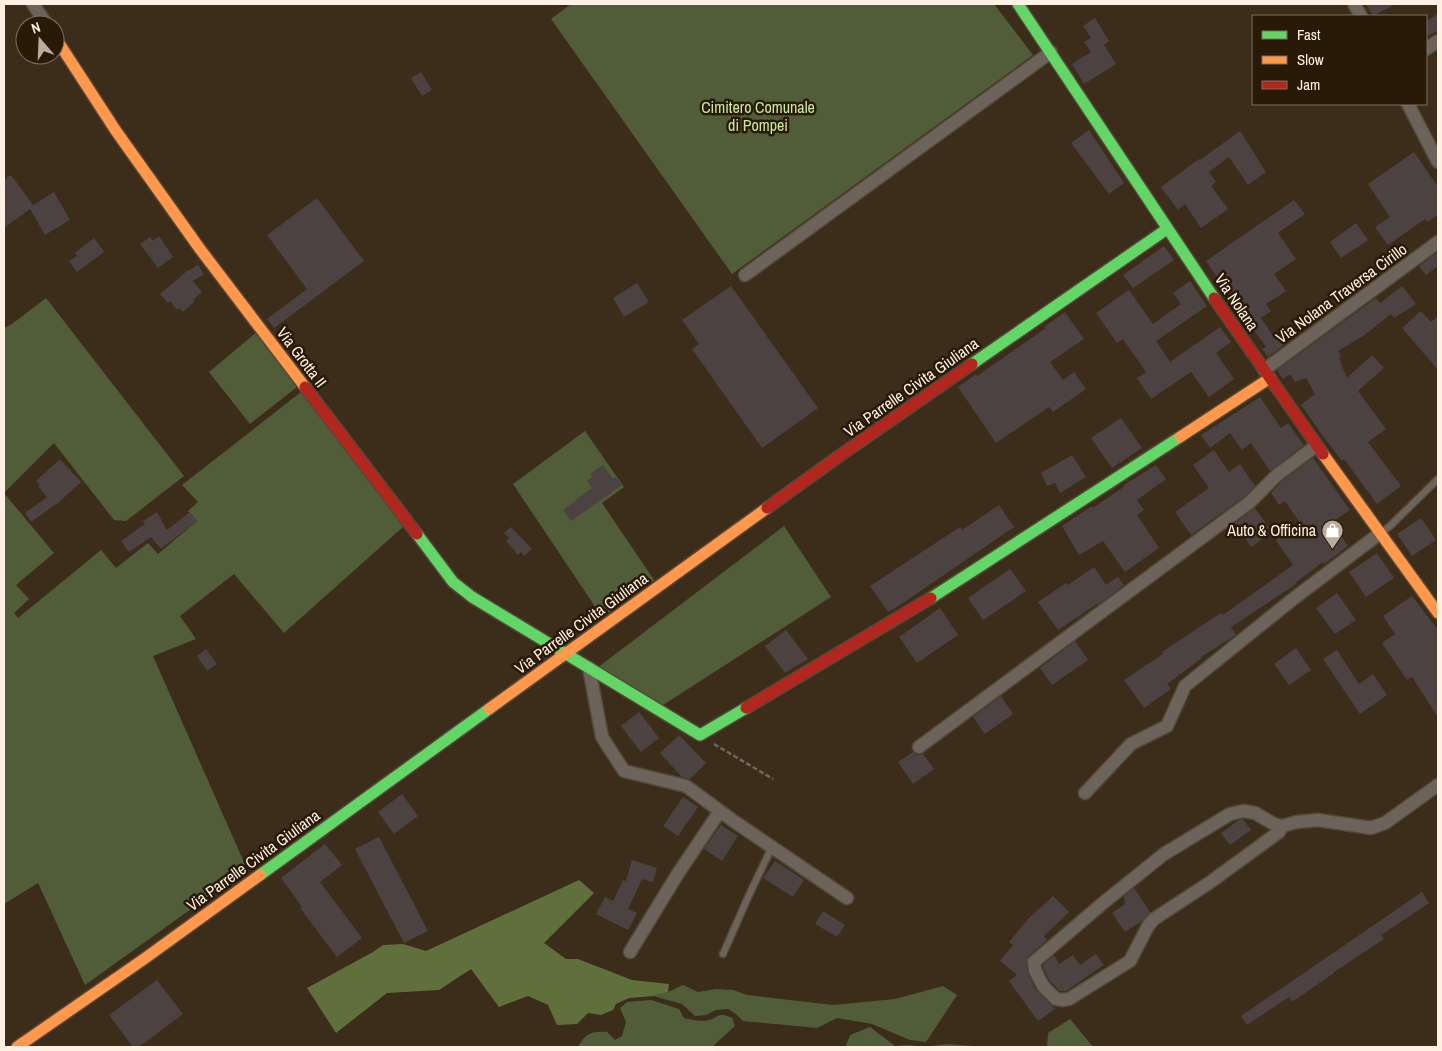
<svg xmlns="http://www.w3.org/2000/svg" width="1442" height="1051" font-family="'Archivo Narrow',sans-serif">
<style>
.green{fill:#515d38}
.forest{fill:#5f703d}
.building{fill:#4d4242}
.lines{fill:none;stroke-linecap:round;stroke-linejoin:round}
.lane-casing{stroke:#554839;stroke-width:9}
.street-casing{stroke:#554839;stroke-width:15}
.fast-casing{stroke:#554839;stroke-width:14}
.slow-casing{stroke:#554839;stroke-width:14}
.jam-casing{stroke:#554839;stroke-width:14}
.path{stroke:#70685d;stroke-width:2.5;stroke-dasharray:5 2.5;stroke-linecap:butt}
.lane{stroke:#6c645b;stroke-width:6}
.street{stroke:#6c645b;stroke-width:12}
.fast{stroke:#63d668;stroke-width:11}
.slow{stroke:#ff974d;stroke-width:11}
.jam{stroke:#b3261e;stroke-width:11}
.labels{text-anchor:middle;stroke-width:5;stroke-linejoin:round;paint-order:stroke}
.park-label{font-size:16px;fill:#c7eb97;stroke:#291907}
.street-label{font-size:16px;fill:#fff1e3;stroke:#291907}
.poi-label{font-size:16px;fill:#fff1e3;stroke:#291907;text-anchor:end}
</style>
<rect width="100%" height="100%" fill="#3c2d1a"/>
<path class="green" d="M571,4H994L1033,55L732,274L551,19Z
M46,298L184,476L126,521L114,520L54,443L4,493L54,553L16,585L29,599L14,613L18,618L101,550L116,568L148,543L158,554L197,521L188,511L198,502L182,485L301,392L404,526L284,633L234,574L180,616L196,639L153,656L247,869L85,985L38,883L4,904V328L12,324Z
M257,332L297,387L250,424L209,372Z
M585,431L624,487L602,503L654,580L602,617L513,484Z
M784,526L831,597L660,707L597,668Z
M683,985L698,992L716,989L733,990L747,995L833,1005L895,999L943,986L957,995L926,1042L910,1040L872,1024L837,1018L817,1028L743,1021L736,1014L728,1009L716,1010L706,1015L695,1016L682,1004L653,996L668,992Z
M651,1000L679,1009L684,1018C692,1020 701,1022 709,1020C720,1017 718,1011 732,1018L735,1026L714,1045L717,1047H578C586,1033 591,1031 607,1032L615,1040L622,1036L626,1022L620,1008L627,1002Z
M1070,1019L1093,1047H1047L1048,1033Z
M870,1027L895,1046L909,1045L923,1047L947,1044L987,1047H847L846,1045L850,1035Z"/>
<path class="forest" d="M579,880L594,893L544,943L566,959H578L632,980L669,984L668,992L653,996L629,998L616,1004L613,1010L601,1015L588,1013L577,1024L557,1025L548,1005L528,996L499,1007L471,969L439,990L387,993L336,1033L307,988L373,952L383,945L403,944L426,951Z"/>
<path class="building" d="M1366,4H1396L1373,16Z
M1438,14V31L1426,37V21Z
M1095,18L1109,41L1104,45L1116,64L1084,84L1072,64L1091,52L1084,42L1091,38L1083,26Z
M421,72L432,90L422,96L411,78Z
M1089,130L1124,183L1109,194L1071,143Z
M1240,131L1266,172L1248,185L1229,157L1209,172L1216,182L1211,186L1228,209L1201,228L1185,204L1178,210L1161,187L1199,159L1200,160Z
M1414,152L1438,187V215L1427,222L1425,219L1388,245L1375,227L1390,217L1368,184Z
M11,175L33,205L54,192L70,220L45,235L30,209L4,228V180Z
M317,198L364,261L274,328L267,319L307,289L267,235Z
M1294,200L1305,214L1278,233L1296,259L1274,274L1286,291L1266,304L1271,311L1261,318L1276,340L1280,337L1285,344L1268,357L1262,349L1266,347L1253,329L1250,331L1243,321L1235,310L1238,308L1206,261Z
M1356,223L1368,240L1341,258L1330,242Z
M159,236L173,257L158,268L140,244L150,237L153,241Z
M94,238L104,252L77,272L69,261L77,256L75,253Z
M1164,246L1174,260L1133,288L1123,275Z
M1438,252V266L1426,275L1419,266Z
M198,265L204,274L193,281L202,292L193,300L195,301L183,312L179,308L177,310L170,301L168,303L160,294L188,270V271Z
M1190,281L1207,306L1156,341L1170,362L1220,327L1231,342L1216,353L1234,379L1209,397L1191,372L1151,399L1137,378L1146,372L1123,339L1117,343L1096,313L1129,290L1153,324L1181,304L1173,293Z
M637,283L649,302L624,317L613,298Z
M731,286L818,408L762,448L692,349L699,344L682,320Z
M1402,286L1416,304L1394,318L1391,314L1363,336L1338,351L1341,356L1339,359L1347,378L1372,355L1384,368L1358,391L1386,429L1368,442L1401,486L1377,504L1344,459L1342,461L1323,436L1301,405L1315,394L1306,378L1295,382L1290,374L1283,379L1277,370L1376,298L1380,303Z
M1421,311L1431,322L1438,316V370L1402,328Z
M1065,312L1084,339L1050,362L1063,380L1074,372L1086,389L1053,412L1049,407L996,443L958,387L976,374L977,376L1046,328L1044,327Z
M1260,397L1281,428L1288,423L1304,445L1270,471L1251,443L1242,450L1230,433L1210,448L1201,435Z
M1121,418L1142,448L1112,468L1091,438Z
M1214,450L1229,472L1240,464L1255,486L1245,496L1191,535L1175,512L1209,488L1193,465Z
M1072,455L1086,477L1060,493L1055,483L1047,486L1041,473Z
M1313,458L1350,510L1331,523L1348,546L1324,564L1323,562L1295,583L1296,584L1231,627L1236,635L1201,657L1202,658L1167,684L1171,689L1144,708L1124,680L1163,654L1162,652L1221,613L1223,615L1293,565L1276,540L1300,523L1285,501L1279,505L1271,493L1282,481Z
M60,459L81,482L59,502L31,522L25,513L47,497L38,486L40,485L36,481Z
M603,465L613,479L616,477L622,485L571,521L563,510L592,488L587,481L592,477L590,474Z
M1156,465L1166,479L1137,500L1144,510L1137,515L1159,548L1125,572L1103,541L1079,555L1062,526L1092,506L1093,508L1125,486L1124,485Z
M999,505L1014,527L903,603L888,612L870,586L960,527L962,530Z
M1255,508L1272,532L1251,547L1235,523Z
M157,512L167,530L190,512L197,521L161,549L151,537L129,552L121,541L145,524L143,521Z
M1421,518L1436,540L1412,556L1397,534Z
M511,527L532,549L524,556L521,552L518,555L506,541L509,538L504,533Z
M1377,553L1394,578L1366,597L1349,572Z
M1094,567L1106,585L1118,577L1124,585L1098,605L1097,604L1058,630L1038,602L1066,583L1068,585Z
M1010,569L1026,591L983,620L968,598Z
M1337,593L1356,620L1335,634L1316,608Z
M1412,596L1438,630V717L1412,677L1407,680L1382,643L1395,634L1383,616Z
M940,608L958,635L917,663L899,637Z
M786,630L808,659L785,673L765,646Z
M1075,641L1088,660L1052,685L1040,668Z
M1296,648L1311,670L1289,685L1274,664Z
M206,649L217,664L207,671L197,656Z
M1337,650L1359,684L1373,674L1387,695L1360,714L1323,659Z
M1001,696L1013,714L985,734L973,717Z
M639,712L659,738L641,752L621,726Z
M679,735L706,763L690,779L682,777L660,753Z
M913,752L916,755L923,754L934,769L913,784L898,762Z
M402,794L418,816L394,834L378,812Z
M683,797L698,807L678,836L663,826Z
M1243,819L1251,830L1230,845L1221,833L1239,820Z
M721,825L738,836L722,861L704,849Z
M379,837L428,931L404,943L355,849Z
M325,844L342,865L320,882L362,938L337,957L300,908L302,907L281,878Z
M632,860L657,868L653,882L642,879L628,909L637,913L628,930L596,914L605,897L613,901L623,880L626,881Z
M775,861L804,880L793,897L763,878Z
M1134,888L1150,912L1142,921L1125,932L1112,913L1125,904L1124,896Z
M1422,892L1429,903L1381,935L1384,939L1334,972V973L1292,1002L1289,997L1247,1025L1241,1016Z
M1053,896L1069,912L1044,936L1047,940L1029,956L1026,963L1028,973L1036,990L1055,1009L1038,1021L1009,981L1017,975L1000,961L1013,945L1009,942L1029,918Z
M823,911L845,925L837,937L815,924Z
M1096,954L1104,965L1066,991H1060L1050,981L1043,968V965L1054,955L1059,964L1073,955L1080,965Z
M157,980L183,1014L139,1047H133L109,1015Z"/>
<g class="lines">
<defs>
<path id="lane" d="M1380,534L1390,526L1438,479
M723,954L749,895L772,847"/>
<path id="street" d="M33,4L47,25
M1354,4L1361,16
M1426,49L1438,41
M1408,104L1438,162
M745,275L1051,52
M1264,370L1438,242
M589,668L602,737L624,771L686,786L735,822L847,898
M919,747L1250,502L1277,475L1316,446
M1085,793L1131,744L1167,726L1185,686L1293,599L1379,534
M1282,826L1279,832L1209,883L1154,919L1148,926L1130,961L1069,999L1063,1000L1056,999L1043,986L1035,970L1034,962L1103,903L1164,854L1230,814L1243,811L1255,813L1274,824L1282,826L1297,822L1318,820L1371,828L1385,823L1438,785
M630,952L677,875L720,811"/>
<path id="fast" d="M1018,4L1214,298
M972,364L1167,229
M417,534L453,582L472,597L700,735L746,708
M931,598L1180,437
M260,875L489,709"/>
<path id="slow" d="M55,37L116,131L200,249L305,387
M1180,437L1270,378
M1323,454L1438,613
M489,709L767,508
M17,1047L144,959L260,875"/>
<path id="jam" d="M1214,298L1323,454
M305,387L417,534
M767,508L835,459L972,364
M746,708L931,598"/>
</defs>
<use href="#lane" class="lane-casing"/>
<use href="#street" class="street-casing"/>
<use href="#fast" class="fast-casing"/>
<use href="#slow" class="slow-casing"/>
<use href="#jam" class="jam-casing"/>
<path class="path" d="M714,744L773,779"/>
<use href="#lane" class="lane"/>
<use href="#street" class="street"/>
<use href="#fast" class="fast"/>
<use href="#slow" class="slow"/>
<use href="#jam" class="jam"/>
</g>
<defs>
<symbol id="shop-pin" viewBox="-11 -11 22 30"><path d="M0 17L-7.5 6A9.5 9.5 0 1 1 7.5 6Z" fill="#bbac9d" stroke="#291907"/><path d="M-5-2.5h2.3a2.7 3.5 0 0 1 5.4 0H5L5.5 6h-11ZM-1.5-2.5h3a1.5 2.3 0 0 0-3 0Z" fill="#fff"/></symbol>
</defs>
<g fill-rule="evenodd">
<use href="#shop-pin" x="1320" y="518" width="25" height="34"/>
</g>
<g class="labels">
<g class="park-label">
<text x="758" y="113">Cimitero Comunale<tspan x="758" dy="18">di Pompei</tspan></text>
</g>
<g class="street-label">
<text transform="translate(1341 293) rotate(-36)" y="6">Via Nolana Traversa Cirillo</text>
<text transform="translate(1237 302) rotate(56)" y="6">Via Nolana</text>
<text transform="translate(302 357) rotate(53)" y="6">Via Grotta II</text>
<text transform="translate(911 387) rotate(-35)" y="6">Via Parrelle Civita Giuliana</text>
<text transform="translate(581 623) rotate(-36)" y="6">Via Parrelle Civita Giuliana</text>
<text transform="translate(253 860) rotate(-36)" y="6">Via Parrelle Civita Giuliana</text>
</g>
<g class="poi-label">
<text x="1316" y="536">Auto &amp; Officina</text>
</g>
</g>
<rect width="1442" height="1051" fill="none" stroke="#fff1e3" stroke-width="10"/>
<rect x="1252" y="15" width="175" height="90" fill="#291907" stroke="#7f6f5f"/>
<rect x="1262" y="31" width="25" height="8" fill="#63d668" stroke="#7f6f5f"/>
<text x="1297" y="40" font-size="15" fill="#fff1e3">Fast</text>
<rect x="1262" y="56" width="25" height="8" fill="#ff974d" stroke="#7f6f5f"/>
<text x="1297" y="65" font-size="15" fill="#fff1e3">Slow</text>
<rect x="1262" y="81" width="25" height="8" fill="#b3261e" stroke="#7f6f5f"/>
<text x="1297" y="90" font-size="15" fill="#fff1e3">Jam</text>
<g transform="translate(40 40) rotate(341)"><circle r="24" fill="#291907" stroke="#7f6f5f"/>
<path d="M0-4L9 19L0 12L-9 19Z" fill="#bbac9d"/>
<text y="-8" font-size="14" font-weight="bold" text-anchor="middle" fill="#fff1e3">N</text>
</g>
</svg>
